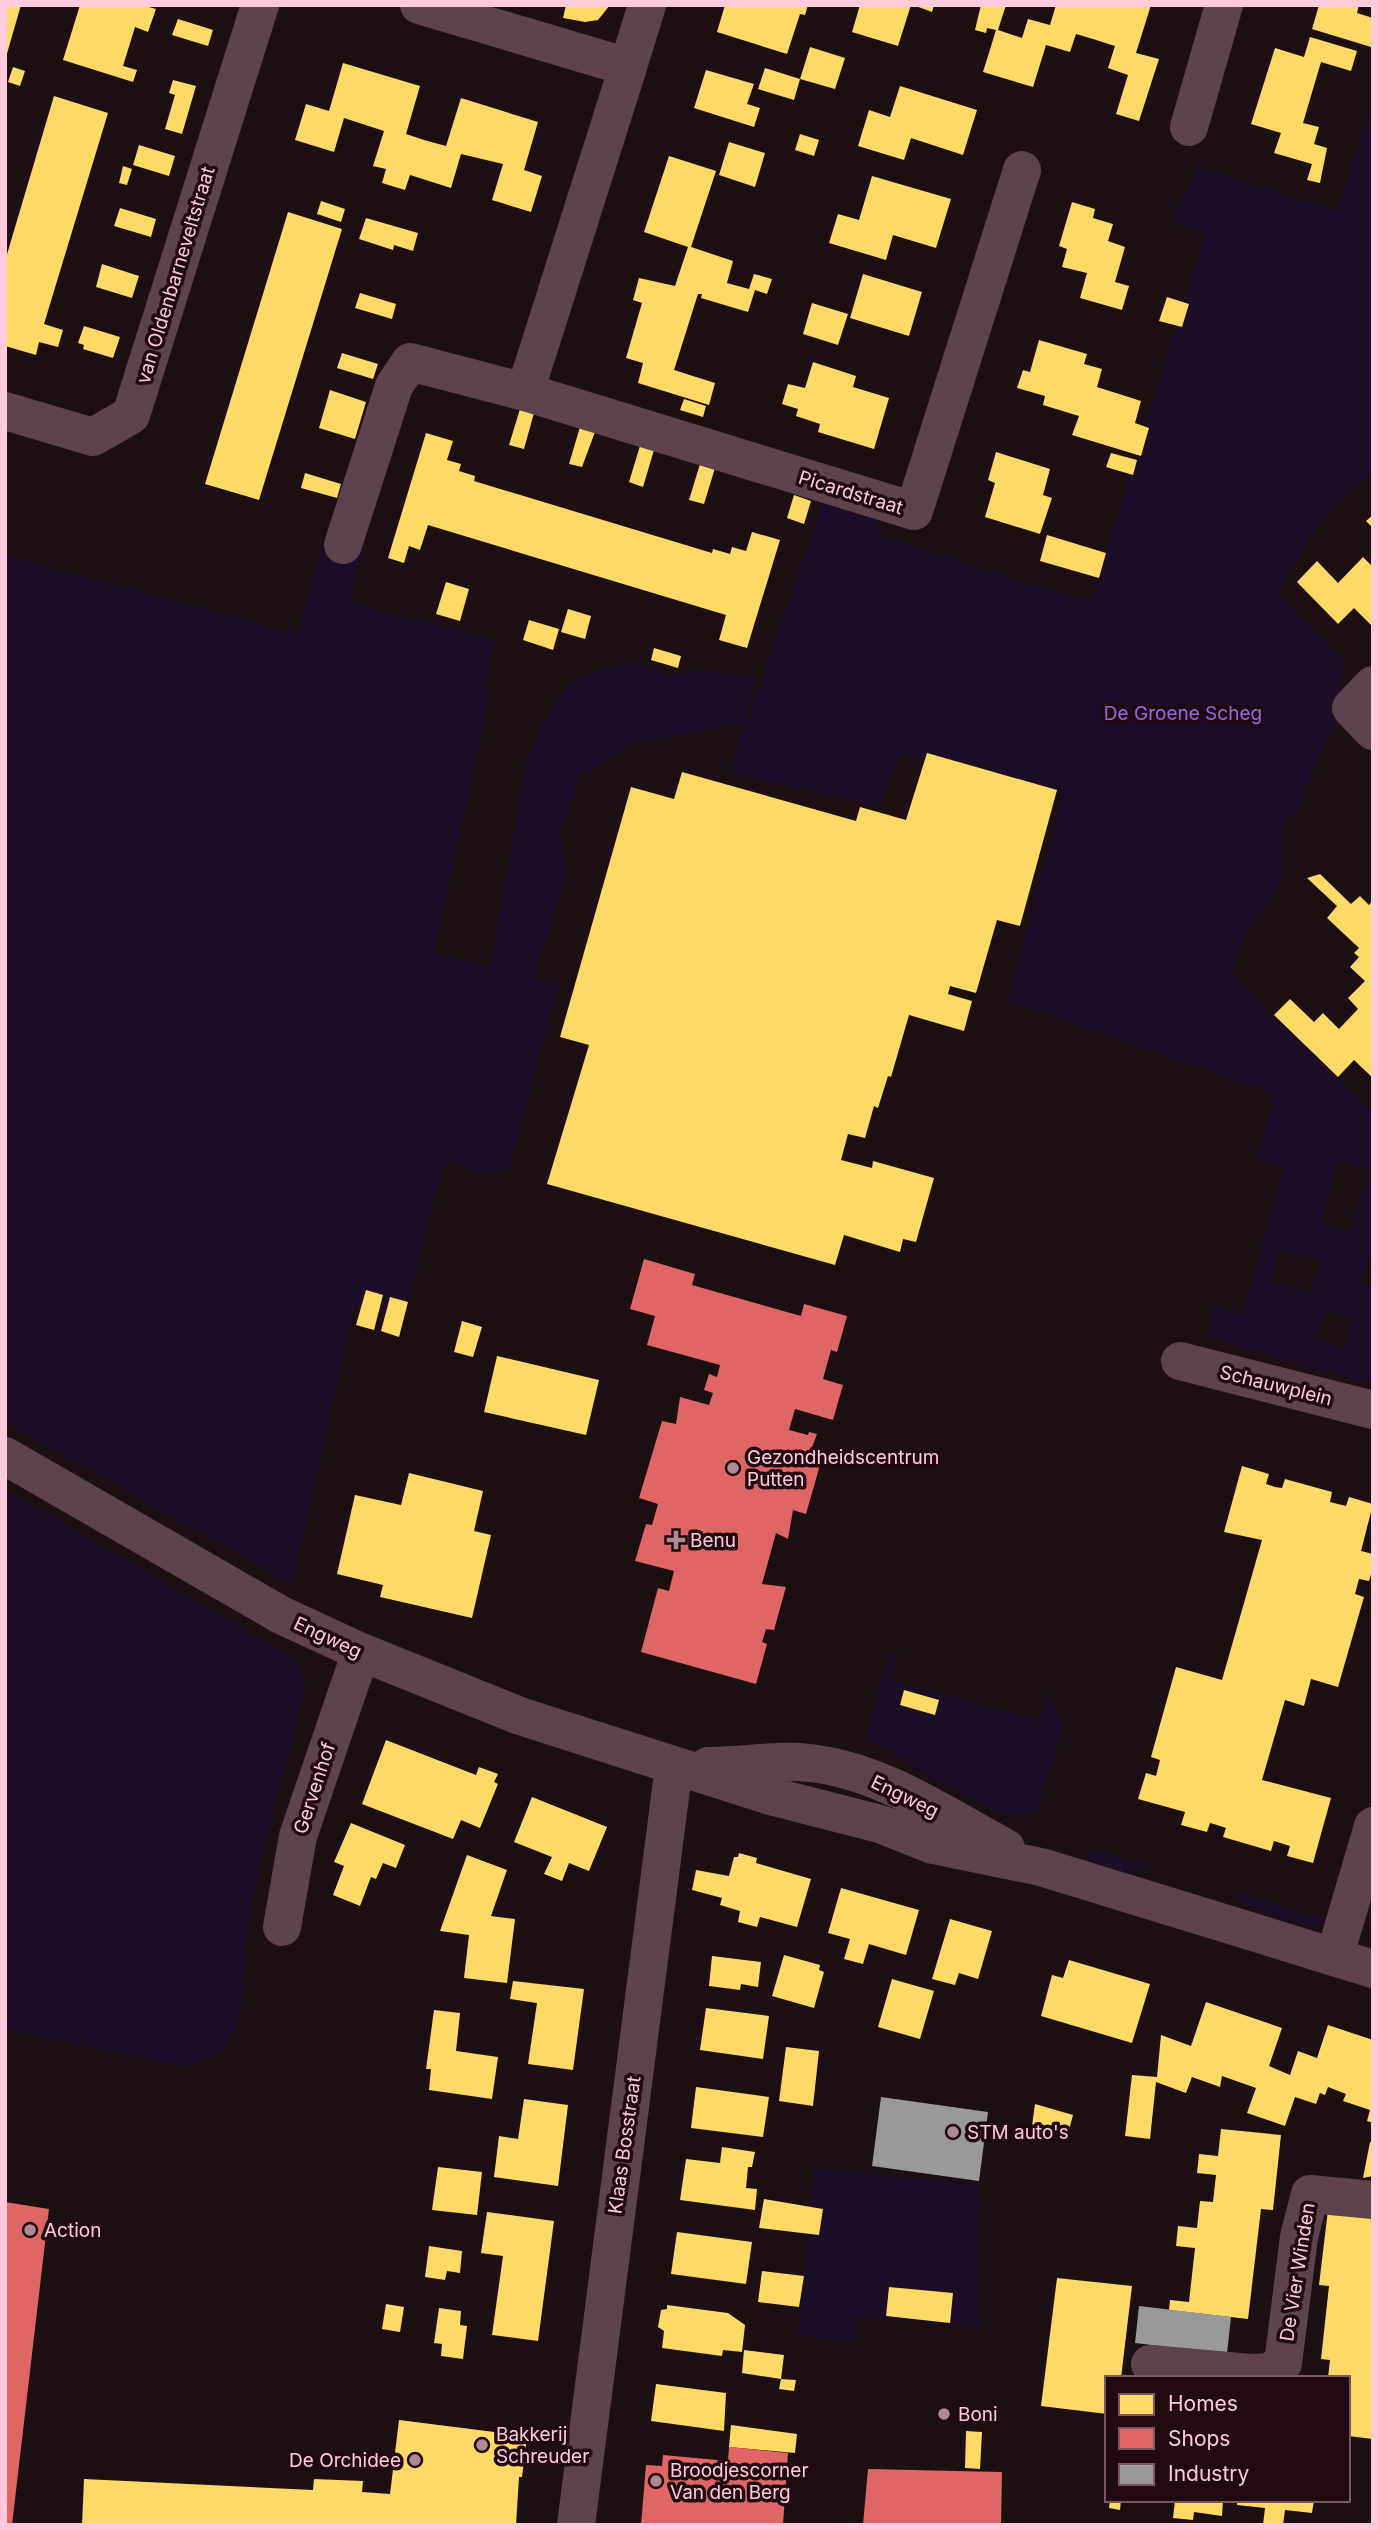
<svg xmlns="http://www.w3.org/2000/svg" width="1378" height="2530" font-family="Inter,sans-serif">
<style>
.green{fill:#1d0e28;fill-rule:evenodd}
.homes{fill:#ffd966}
.shops{fill:#e06666}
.industry{fill:#999}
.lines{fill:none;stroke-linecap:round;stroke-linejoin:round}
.minor{stroke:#5d434e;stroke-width:38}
.poi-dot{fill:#b08995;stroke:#210b11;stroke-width:2.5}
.labels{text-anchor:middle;stroke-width:7;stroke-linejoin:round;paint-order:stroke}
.street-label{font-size:19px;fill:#ffcadb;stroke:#210b11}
.park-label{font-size:19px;fill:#9168eb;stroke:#210b11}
.poi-label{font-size:19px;fill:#ffcadb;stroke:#210b11;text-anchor:start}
</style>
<rect width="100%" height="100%" fill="#1c1013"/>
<path class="green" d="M1373,99V476C1334,492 1298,557 1278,592L1344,661L1334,728L1336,731L1330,736L1303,794V801L1283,830L1284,879L1247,932L1231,974L1373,1112V1254L1360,1282L1373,1288V1385L1206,1337L1214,1307L1242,1315L1284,1168L1257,1160L1274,1094L1008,1001L1063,794L901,753L878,806L729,773L823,502L876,520L882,536L1090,603L1206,232L1171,223L1197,166L1337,211ZM1338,1163L1368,1170L1351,1232L1321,1224ZM1279,1250L1320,1260L1312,1292L1271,1281ZM1326,1309L1354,1319L1344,1348L1316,1338Z
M323,541L363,551L350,602L496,641L485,684L491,693L434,953L490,967L528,754L550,709L574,679L636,661L666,675L703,670L756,678L744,724L632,743L581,777L560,830L567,875L534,979L559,986L509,1170L479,1174L448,1159L439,1180L405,1318L355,1306L293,1585L5,1422V555L298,634Z
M5,1489L300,1662L306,1688C286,1767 262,1847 248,1928C243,1960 248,2010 231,2039C221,2057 203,2064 183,2066L5,2029Z
M890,1649L898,1651L891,1680L1040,1720L1048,1691L1064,1726L1037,1811C1002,1836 908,1753 865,1741Z
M1090,1849L1151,1866L1130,1874L1090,1861L1087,1856Z
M1234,1891L1325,1919L1316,1926L1309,1927L1247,1908Z
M814,2168L979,2185L980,2327L858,2317L854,2342L798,2335Z"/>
<path class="homes" d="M5,5H21L6,57L5,56Z
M80,5H142L156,9L148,32L135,27L123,66L137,70L133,82L63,60Z
M566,5H610L598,20L585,22L563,18Z
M725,5H808L805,15L800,14L787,54L717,32Z
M860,5H911L898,46L852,32Z
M913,5H934L932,12Z
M981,5H1006L998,30L1022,38L1028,19L1050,25L1056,5H1151L1136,53L1159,59L1139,121L1116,114L1128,75L1108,68L1115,46L1093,39L1076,34L1070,52L1046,45L1033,87L983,72L996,30L987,28L986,33L975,30Z
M1319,5H1359L1357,13L1373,18L1371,47L1312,29Z
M178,19L213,30L208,46L172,35Z
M1310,37L1357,51L1351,71L1321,62L1303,123L1319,127L1314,144L1327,148L1320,183L1307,180L1312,164L1274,153L1281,133L1251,124L1275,48L1304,57Z
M810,47L845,58L835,89L800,79Z
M343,63L420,86L406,134L424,140L446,146L461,98L538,122L524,170L542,176L531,212L492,200L503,164L461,154L451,188L410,175L405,190L382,183L386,169L373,166L384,131L344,118L334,152L295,140L306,104L329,111Z
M13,67L25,71L20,86L8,82Z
M765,68L800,79L794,100L758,89Z
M706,70L754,84L747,104L760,108L754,127L694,108Z
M173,80L196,86L182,134L165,129L175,95L169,93Z
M900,86L977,110L963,155L911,138L904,160L858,146L869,110L890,117Z
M54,96L108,113L44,324L63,330L58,347L39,342L36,355L5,346V261Z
M800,134L819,140L814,156L795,150Z
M729,142L765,153L755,187L719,175Z
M139,145L175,156L169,176L133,165Z
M669,156L716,171L691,247L733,261L727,283L749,289L754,274L772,279L767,294L755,290L748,312L701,298L702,294H698L674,370L715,383L709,405L638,383L643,363L626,358L642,303L633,300L639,278L675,286L688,247L644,232Z
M123,166L132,169L127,185L119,183Z
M872,176L951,199L936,248L893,235L886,260L829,243L838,214L859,220Z
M321,201L345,209L341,222L317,214Z
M1072,202L1095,209L1093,218L1113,224L1108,241L1125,247L1115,282L1129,286L1122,310L1080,298L1087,273L1062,267L1067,249L1059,246Z
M120,208L156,219L151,237L114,226Z
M288,212L342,229L259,500L205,484Z
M366,218L418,233L413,251L394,245L393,250L359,239Z
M102,264L139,276L132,298L96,287Z
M863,274L922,292L909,336L850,318Z
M360,293L396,304L392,319L355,308Z
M1167,297L1189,304L1182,327L1159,321Z
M812,303L848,314L838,345L803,334Z
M84,326L120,337L113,358L83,349L84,345L78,343Z
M1039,340L1087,354L1084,364L1102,369L1097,387L1141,401L1135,423L1149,428L1141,456L1072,435L1079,416L1043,405L1045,396L1017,388L1023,370L1030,372Z
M342,353L378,364L373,379L337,368Z
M813,362L856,376L853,387L889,398L874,449L818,432L820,424L796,416L798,409L782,404L788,384L805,388Z
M330,390L366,402L355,439L319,428Z
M684,399L706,406L703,417L680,410Z
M520,409L534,413L524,449L509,445Z
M580,427L595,432L582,467L569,464Z
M426,433L453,441L447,460L461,464L459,471L475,476L474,481L712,553L713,549L730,554L732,547L746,551L752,532L780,540L747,648L719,640L726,615L428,525L420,550L409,546L404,563L388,558Z
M640,446L654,450L643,487L629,482Z
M996,452L1050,469L1043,495L1052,498L1040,534L985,517L995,483L988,480Z
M1111,453L1137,460L1133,475L1106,467Z
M700,464L715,468L704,504L689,500Z
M305,473L341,484L337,498L301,488Z
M794,495L811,501L804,524L787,518Z
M1373,515V528L1366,521Z
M1047,535L1106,553L1099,578L1040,561Z
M1363,557L1373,567V627L1354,608L1338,624L1297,582L1317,561L1338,583Z
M446,582L469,589L460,621L436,614Z
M568,609L591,616L585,639L561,632Z
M529,620L559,629L553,650L523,640Z
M654,648L681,656L678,668L651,660Z
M927,753L1057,790L1020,926L997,920L976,993L950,986L948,994L972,1001L964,1031L909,1015L891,1077L888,1076L878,1108L874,1106L865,1138L848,1134L841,1160L872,1168L873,1161L934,1178L916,1242L903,1239L900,1252L844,1235L835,1265L547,1184L589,1045L560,1037L631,787L674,799L682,772L856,821L860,807L906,820Z
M1320,874L1351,904L1360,896L1369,905L1373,900V1078L1354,1060L1338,1077L1274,1015L1290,999L1314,1022L1323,1013L1339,1029L1358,1009L1348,998L1365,981L1350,967L1359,957L1354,953L1359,948L1327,918L1337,906L1307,878Z
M366,1290L383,1295L374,1330L356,1325Z
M390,1297L408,1302L399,1337L381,1331Z
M462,1321L482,1327L473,1357L454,1352Z
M497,1356L599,1380L586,1435L484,1412Z
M1242,1466L1269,1474L1266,1484L1275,1487L1282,1488L1285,1479L1332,1492L1330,1502L1346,1506L1349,1497L1373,1504L1361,1551L1373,1554V1568L1369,1581L1359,1579L1355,1594L1364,1597L1338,1687L1311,1679L1304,1706L1285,1700L1262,1780L1331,1798L1313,1863L1287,1856L1290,1846L1274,1841L1271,1851L1223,1837L1226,1828L1217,1825L1210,1823L1207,1832L1181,1825L1185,1812L1138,1799L1146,1773L1156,1776L1160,1760L1151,1757L1176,1667L1222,1680L1262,1540L1224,1532Z
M409,1473L483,1491L474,1531L491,1535L472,1618L380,1597L383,1585L337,1574L355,1495L401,1505Z
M904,1690L939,1700L935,1715L900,1705Z
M386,1740L476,1775L479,1767L498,1774L494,1782L498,1784L480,1828L461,1820L453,1839L362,1804Z
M532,1797L607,1827L589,1871L569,1863L562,1881L544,1874L552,1857L514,1842Z
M351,1823L405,1845L396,1868L383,1863L376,1879L371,1877L360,1906L333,1895L344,1866L334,1862Z
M739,1853L757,1858L756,1863L811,1879L797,1927L760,1917L757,1927L738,1922L740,1911L720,1905L722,1898L692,1890L696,1870L729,1876L734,1857H738Z
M467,1855L507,1870L491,1916L515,1919L507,1983L464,1978L469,1935L440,1931Z
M841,1888L919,1910L906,1955L869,1944L863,1964L844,1959L850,1939L828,1933Z
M950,1919L992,1931L978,1979L959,1973L955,1985L932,1979Z
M784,1955L820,1965L819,1970L824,1972L814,2008L772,1996Z
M712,1956L761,1962L758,1987L741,1984L740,1990L709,1986Z
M1069,1960L1150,1984L1132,2043L1041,2016L1052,1975L1063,1978Z
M892,1979L934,1991L920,2039L878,2027Z
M513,1981L584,1989L573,2070L528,2064L537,2003L510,1999Z
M1206,2002L1282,2028L1269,2066L1290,2075L1298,2051L1317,2058L1328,2025L1373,2040V2123L1367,2121L1370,2110L1343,2101L1346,2094L1328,2087L1325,2095L1320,2093L1316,2104L1295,2097L1285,2126L1247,2113L1256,2088L1222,2076L1220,2087L1192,2077L1186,2093L1156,2082L1150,2139L1125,2136L1132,2075L1157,2077L1161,2035L1191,2046Z
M706,2008L769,2016L763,2059L700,2050Z
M434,2010L460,2013L456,2051L498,2057L492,2099L429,2090L431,2069H426Z
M786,2047L819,2051L813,2106L779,2101Z
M696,2087L769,2097L763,2137L691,2128Z
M524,2099L568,2105L558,2186L494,2177L499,2136L518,2139Z
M1035,2104L1073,2115L1069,2130L1032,2126Z
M1221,2129L1281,2135L1273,2210L1261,2209L1248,2319L1169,2310L1170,2300L1189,2302L1195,2248L1176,2246L1178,2226L1197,2228L1200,2201L1213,2202L1216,2175L1197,2173L1198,2164L1199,2154L1218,2156Z
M1370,2142L1373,2143V2176L1363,2178Z
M722,2147L755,2152L752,2167H748L746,2188L757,2189L755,2210L680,2200L686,2159L720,2163Z
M438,2167L482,2172L477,2215L432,2210Z
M764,2199L823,2209L819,2235L759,2228Z
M1328,2210L1373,2215V2439L1348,2436V2378H1328L1330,2360L1321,2359L1329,2286L1319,2285Z
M487,2212L554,2221L538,2341L492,2335L503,2256L481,2253Z
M677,2232L752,2242L746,2284L671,2274Z
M429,2246L462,2251L460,2273L447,2271L445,2280L425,2277Z
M762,2271L804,2276L799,2307L758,2302Z
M1057,2278L1132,2286L1121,2378H1107V2414L1041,2406Z
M889,2287L953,2293L950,2323L886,2316Z
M386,2304L404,2307L400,2332L382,2329Z
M667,2305L728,2313L745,2325L742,2352L723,2350L722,2356L662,2348L664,2331L658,2327L661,2310L667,2309Z
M439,2308L461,2311L460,2325L467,2326L463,2359L441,2356L442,2344L434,2343Z
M744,2350L784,2355L781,2379L796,2380L794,2391L779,2389L781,2379L742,2373Z
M656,2384L726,2393L724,2431L651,2421Z
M399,2420L527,2436L522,2477H519L516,2525H82L84,2479L313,2490L314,2479L363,2481L362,2492L390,2494Z
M731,2425L797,2434L795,2453L729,2447Z
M966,2431L982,2432L980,2469L965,2468Z
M1110,2500H1121L1120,2510L1109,2508Z
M1175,2500H1223L1222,2516L1194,2512L1193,2520L1173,2518Z
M1237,2500H1314L1312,2513L1285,2510L1283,2525H1263L1265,2508L1237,2505Z"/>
<path class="shops" d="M644,1259L695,1274L692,1285L801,1316L804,1304L847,1316L837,1352L831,1350L823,1379L843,1385L833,1420L795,1409L789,1430L808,1435L809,1432L817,1434L807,1461L820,1465L806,1514L793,1510L788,1539L776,1533L762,1584L786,1587L774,1630L766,1629L762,1642L767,1644L756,1684L641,1652L658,1588L669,1591L674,1571L635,1561L646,1524L652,1525L658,1504L639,1498L662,1421L676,1424L680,1397L709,1405L713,1393L704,1390L709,1374L717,1377L720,1365L647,1345L655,1316L630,1309Z
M5,2202L49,2209L12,2525H5Z
M729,2447L788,2453L783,2525H641L646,2465L662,2466L663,2455L728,2461Z
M868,2469L1002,2472L1001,2525H863Z"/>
<path class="industry" d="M881,2097L988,2112L979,2181L872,2166Z
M1139,2306L1231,2317L1227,2354L1135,2343Z"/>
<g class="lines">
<path class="minor" d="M419,5L628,67L647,5
M1189,127L1224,5
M525,392L628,67
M5,411L93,437L131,415L260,5
M343,545L394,386L410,362L525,392L914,511L1022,170
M1373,685L1351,708L1373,731
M1180,1361L1373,1410
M5,1456L281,1615L361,1652L520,1716L767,1795L880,1824L933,1845L1041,1867L1373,1969
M708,1766C741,1766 777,1759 810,1763C882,1771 944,1815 1006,1848
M282,1927L298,1836L361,1652
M1335,1955L1373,1826
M1150,2364L1251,2373L1269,2372L1283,2363L1299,2237L1310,2194L1373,2200
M576,2525L674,1766"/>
</g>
<g class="poi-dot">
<circle cx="733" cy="1468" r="7"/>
<path d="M672.5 1529.5h7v7h7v7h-7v7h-7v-7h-7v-7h7z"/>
<circle cx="953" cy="2132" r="7"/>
<circle cx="30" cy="2230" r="7"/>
<circle cx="944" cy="2414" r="7"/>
<circle cx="482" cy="2445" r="7"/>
<circle cx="415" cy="2460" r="7"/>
<circle cx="656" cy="2481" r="7"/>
</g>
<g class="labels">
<g class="street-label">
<text transform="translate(175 275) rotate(-73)" y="7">van Oldenbarneveltstraat</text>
<text transform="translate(851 492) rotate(17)" y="7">Picardstraat</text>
<text transform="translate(1276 1385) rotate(14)" y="7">Schauwplein</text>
<text transform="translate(328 1637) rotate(25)" y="7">Engweg</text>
<text transform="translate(314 1788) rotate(-72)" y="7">Gervenhof</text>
<text transform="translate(905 1796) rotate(26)" y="7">Engweg</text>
<text transform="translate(624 2145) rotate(-82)" y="7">Klaas Bosstraat</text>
<text transform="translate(1297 2272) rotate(-81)" y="7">De Vier Winden</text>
</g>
<g class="park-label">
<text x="1183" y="720">De Groene Scheg</text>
</g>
<g class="poi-label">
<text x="747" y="1464">Gezondheidscentrum<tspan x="747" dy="22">Putten</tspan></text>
<text x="690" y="1547">Benu</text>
<text x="967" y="2139">STM auto's</text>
<text x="44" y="2237">Action</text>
<text x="958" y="2421">Boni</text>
<text x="496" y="2441">Bakkerij<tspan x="496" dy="22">Schreuder</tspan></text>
<text x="401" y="2467" text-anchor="end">De Orchidee</text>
<text x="670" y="2477">Broodjescorner<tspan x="670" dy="22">Van den Berg</tspan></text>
</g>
</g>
<rect width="1378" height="2530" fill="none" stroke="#ffcadb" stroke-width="14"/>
<rect x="1105" y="2376" width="245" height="126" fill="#210b11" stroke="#7a5762" stroke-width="2"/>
<rect x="1119" y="2394" width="35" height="21" fill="#ffd966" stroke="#7a5762" stroke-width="2"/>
<text x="1168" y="2411" font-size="21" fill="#ffcadb">Homes</text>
<rect x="1119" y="2428" width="35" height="21" fill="#e06666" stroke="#7a5762" stroke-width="2"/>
<text x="1168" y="2446" font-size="21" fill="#ffcadb">Shops</text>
<rect x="1119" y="2464" width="35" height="21" fill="#999999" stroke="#7a5762" stroke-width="2"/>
<text x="1168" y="2481" font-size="21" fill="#ffcadb">Industry</text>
</svg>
